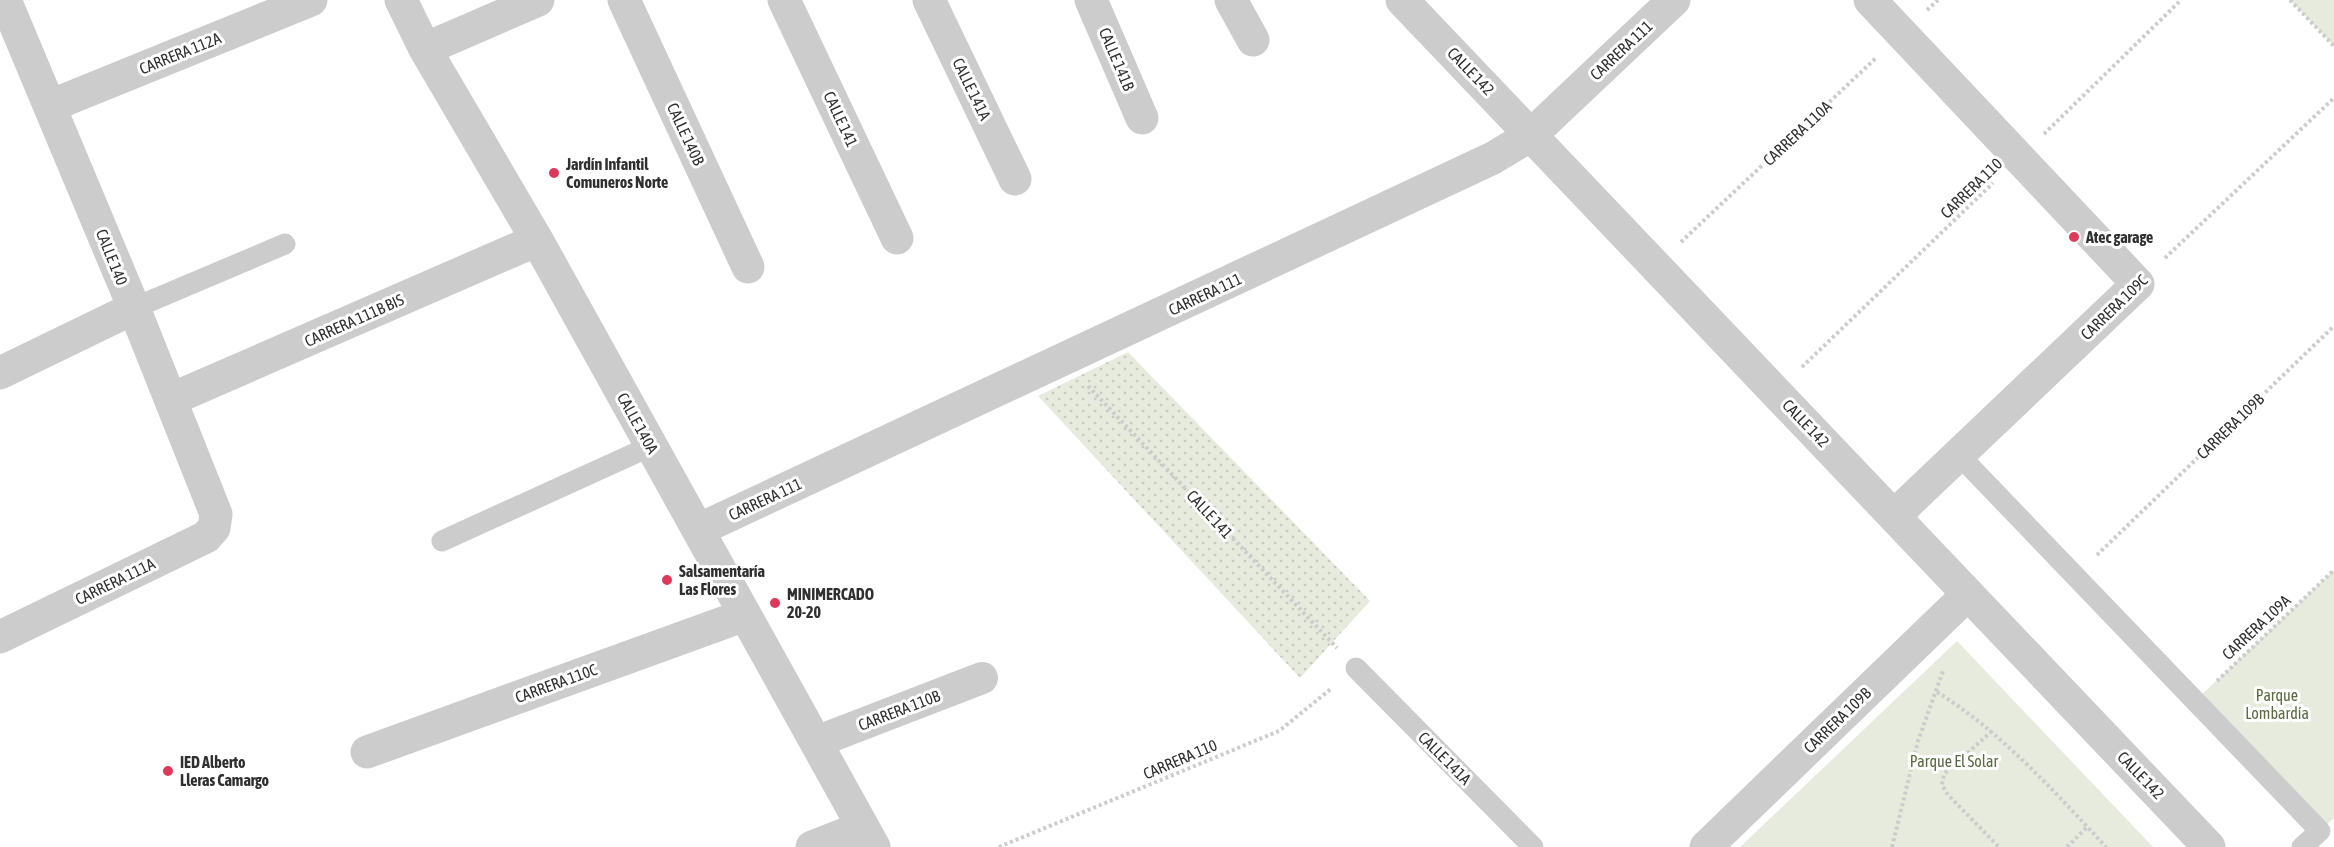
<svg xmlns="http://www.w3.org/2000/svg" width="2334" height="847" font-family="'Asap Condensed',sans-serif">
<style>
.grass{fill:url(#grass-dots)}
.park{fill:#e7ebdd}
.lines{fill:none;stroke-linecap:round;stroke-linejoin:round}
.path{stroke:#ccc;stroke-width:4;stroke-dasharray:3 3;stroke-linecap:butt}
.service{stroke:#ccc;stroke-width:21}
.pedestrian{stroke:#ccc;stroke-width:32}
.minor{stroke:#ccc;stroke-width:33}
.poi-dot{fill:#de395a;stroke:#fff;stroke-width:2}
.labels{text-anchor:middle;stroke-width:6;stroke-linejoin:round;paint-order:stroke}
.street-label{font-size:16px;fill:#2f2f2f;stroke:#fff}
.poi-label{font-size:16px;font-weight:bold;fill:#2f2f2f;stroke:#fff;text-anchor:start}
.park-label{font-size:16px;fill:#57693e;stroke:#fff}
</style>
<defs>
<pattern id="grass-dots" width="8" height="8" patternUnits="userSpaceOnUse" patternTransform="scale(1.5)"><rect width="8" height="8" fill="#e7ebdd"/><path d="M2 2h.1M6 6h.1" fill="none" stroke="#c6cabe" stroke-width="1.8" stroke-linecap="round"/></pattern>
</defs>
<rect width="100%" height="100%" fill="#fff"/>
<path class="grass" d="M1128,352L1370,601L1300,678L1038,396Z"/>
<path class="park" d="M2290,0H2334V46Z
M2334,570V818L2320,831L2195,701Z
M1957,641L2153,847H1740Z"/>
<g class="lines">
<path class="path" d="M2290,0L2334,46
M1927,10L1938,0
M2044,134L2181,0
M1681,242L1876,58
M2165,258L2334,98
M1802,367L1993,183
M1088,386L1337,648
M2097,555L2334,326
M2217,681L2334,570
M1937,692C2000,731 2055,792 2106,847
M1992,731L1944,774L1942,785L1948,795L1999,847
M999,847L1279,731L1332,688
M1892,847L1918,741L1943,671
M2067,847L2087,827"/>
<path class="service" d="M134,308L285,244
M1958,454L2320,831L2302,847
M442,541L651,446
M1356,668L1533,847"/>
<path class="pedestrian" d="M816,742L982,678"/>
<path class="minor" d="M401,0L425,49L537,240L874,847
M624,0L748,267
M784,0L897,238
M929,0L1015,179
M1091,0L1142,118
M1231,0L1253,40
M1402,0L2209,847
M1870,0L2138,284L1894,516
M425,49L538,0
M50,106L311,0
M0,373L134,308
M172,399L537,240
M698,530L1493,158L1531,135L1674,0
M0,637L206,537L214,528L216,514L134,308L5,0
M367,752L745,615
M812,847L863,827
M1706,847L1968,594"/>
</g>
<g class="poi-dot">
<circle cx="554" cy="173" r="6"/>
<circle cx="2074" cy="237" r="6"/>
<circle cx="667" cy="580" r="6"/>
<circle cx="775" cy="603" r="6"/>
<circle cx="168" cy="771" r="6"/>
</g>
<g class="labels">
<g class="street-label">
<text transform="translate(1621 50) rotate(-43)" y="6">CARRERA 111</text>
<text transform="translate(180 53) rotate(-22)" y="6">CARRERA 112A</text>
<text transform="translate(1117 59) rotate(67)" y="6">CALLE 141B</text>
<text transform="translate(1471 71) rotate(46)" y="6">CALLE 142</text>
<text transform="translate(972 89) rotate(64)" y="6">CALLE 141A</text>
<text transform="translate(841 119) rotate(65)" y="6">CALLE 141</text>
<text transform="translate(1797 133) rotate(-43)" y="6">CARRERA 110A</text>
<text transform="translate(686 134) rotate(65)" y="6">CALLE 140B</text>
<text transform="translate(1971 188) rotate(-44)" y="6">CARRERA 110</text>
<text transform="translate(112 257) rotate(68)" y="6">CALLE 140</text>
<text transform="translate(1205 294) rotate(-25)" y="6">CARRERA 111</text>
<text transform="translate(2114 307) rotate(-44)" y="6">CARRERA 109C</text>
<text transform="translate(354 320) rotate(-24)" y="6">CARRERA 111B BIS</text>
<text transform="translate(638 423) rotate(61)" y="6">CALLE 140A</text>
<text transform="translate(1806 423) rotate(46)" y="6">CALLE 142</text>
<text transform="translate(2230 426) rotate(-44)" y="6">CARRERA 109B</text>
<text transform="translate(765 499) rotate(-25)" y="6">CARRERA 111</text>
<text transform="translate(1210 514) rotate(47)" y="6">CALLE 141</text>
<text transform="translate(115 581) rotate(-26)" y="6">CARRERA 111A</text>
<text transform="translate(2256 627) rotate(-43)" y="6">CARRERA 109A</text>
<text transform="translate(556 683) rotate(-20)" y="6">CARRERA 110C</text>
<text transform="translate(899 710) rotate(-21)" y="6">CARRERA 110B</text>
<text transform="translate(1837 720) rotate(-44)" y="6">CARRERA 109B</text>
<text transform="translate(1445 758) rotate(45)" y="6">CALLE 141A</text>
<text transform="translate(1180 759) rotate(-23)" y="6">CARRERA 110</text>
<text transform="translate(2141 775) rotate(46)" y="6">CALLE 142</text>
</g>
<g class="poi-label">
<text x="566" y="170">Jardín Infantil<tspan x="566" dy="18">Comuneros Norte</tspan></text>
<text x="2086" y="243">Atec garage</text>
<text x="679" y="577">Salsamentaría<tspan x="679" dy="18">Las Flores</tspan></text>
<text x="787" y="600">MINIMERCADO<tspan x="787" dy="18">20-20</tspan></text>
<text x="180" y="768">IED Alberto<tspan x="180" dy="18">Lleras Camargo</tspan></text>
</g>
<g class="park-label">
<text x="2277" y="701">Parque<tspan x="2277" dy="18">Lombardía</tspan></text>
<text x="1954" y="767">Parque El Solar</text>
</g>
</g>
</svg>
